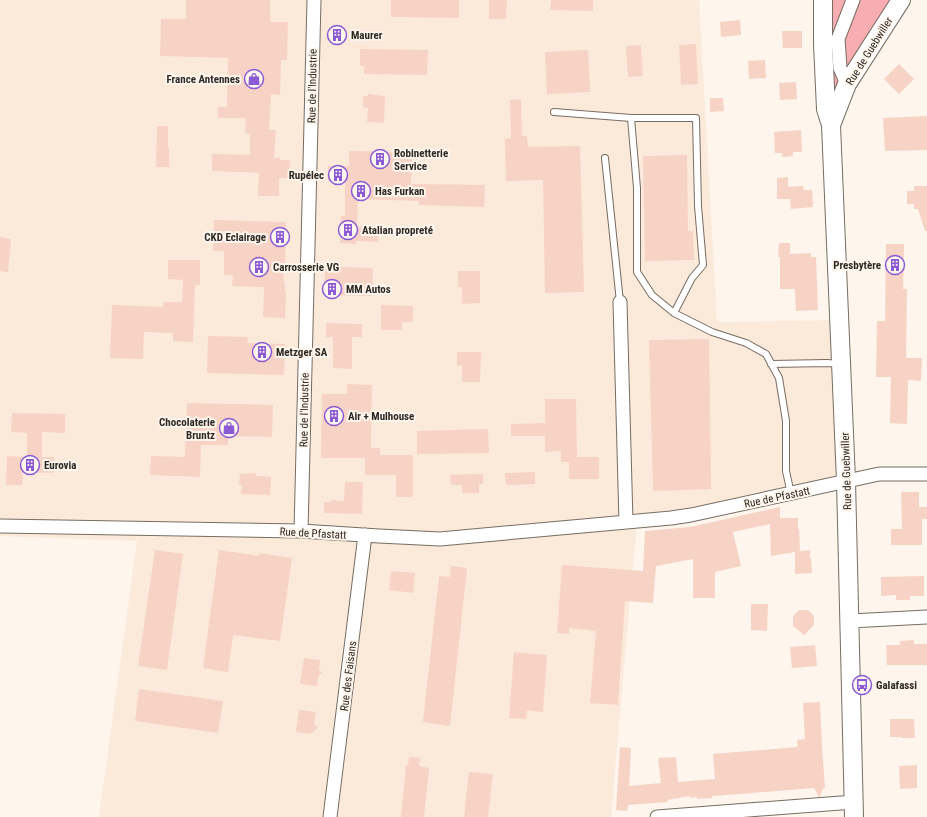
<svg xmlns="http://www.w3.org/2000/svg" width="927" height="817" font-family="'Roboto Condensed',sans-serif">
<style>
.built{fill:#fbead9}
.green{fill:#f7adb1}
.building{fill:#f7d3c6}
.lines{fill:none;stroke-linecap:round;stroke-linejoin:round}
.service-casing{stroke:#766d63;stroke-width:8}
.minor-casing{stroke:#766d63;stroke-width:15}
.secondary-casing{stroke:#766d63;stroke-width:20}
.service{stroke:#fff;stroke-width:6}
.minor{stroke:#fff;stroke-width:13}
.secondary{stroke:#fff;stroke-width:18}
.labels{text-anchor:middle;stroke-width:4;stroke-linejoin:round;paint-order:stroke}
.poi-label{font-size:11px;font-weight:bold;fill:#2d2925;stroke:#fef5ec;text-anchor:start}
.street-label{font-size:11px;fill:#2d2925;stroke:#fef5ec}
</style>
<rect width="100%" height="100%" fill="#fef5ec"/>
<path class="built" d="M0,0H699L717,322L840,320L846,481L637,521L611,817H99L137,541L0,536Z"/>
<path class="green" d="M829,0H893L838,86L830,87Z"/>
<path class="building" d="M186,0H270V22H288L287,60H281L280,95L271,94L269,130H276L274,158H280V160H290L289,178H279V196H258L259,173L212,171V154L250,155V134L245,133L246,118H218V107H227L228,58L160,56L161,19H186Z
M391,0H459V18L391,17Z
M489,0H507L506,19H489Z
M551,0H593V11L550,10Z
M740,20L741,35L721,37L720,22Z
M782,31H802V48H783Z
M696,44L698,84L681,85L679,45Z
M641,45L643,76L628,77L626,46Z
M360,49L428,50L427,75L364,74V66H360Z
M588,50L590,92L547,94L545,52Z
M765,60L766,78L749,79L748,61Z
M899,64L914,79L899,94L884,79Z
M796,82L797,99L780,100L779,83Z
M368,94L385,96L384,123L367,122L368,108L363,107V96H368Z
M710,98H723L724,111L710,112Z
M521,99L522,136H527L528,146H529V147L580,146L584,292L545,293L543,180L506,181L505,139L511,138L510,100Z
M927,116V150L885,151L883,118Z
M157,126H168V147H169V167H156Z
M801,130L802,152H793V156L782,157V153H775L774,132Z
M349,151L412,152L411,184L485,185L484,207L419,205V201L358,199L357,226L379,227L378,242L356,241V244L340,243L341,216H345V182H328V166H349Z
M687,155L688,231H693L694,260L645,261L643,156Z
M788,177V187L803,186V190H812L813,207L791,209L790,199H777V178Z
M914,186H927V231H925L918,209H914V204H907V191H914Z
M214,220L286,222L285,271L283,273L286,295L285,318L263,317L264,287L232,286L233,275H224V251H213Z
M0,237L11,239L8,272L0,271Z
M779,243H790V254L811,253V257H816L818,310L796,311L795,289H780V257H778Z
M886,244H904L903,289H907L906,358H922L921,381L908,380L907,424L890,423L891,377H876L877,321H885Z
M168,260H200V285H195L193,342L173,341V333L144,332L143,359L110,358L112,305L163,307V302H182L183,280L168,279Z
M325,265H340V267L373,268L372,296L324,295Z
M458,271H480V303L462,304V287H458Z
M381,305L413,306V322H402V330H381Z
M326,323L362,324V337H352V369L333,368V337H326Z
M208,336L248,337L247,343L285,344L284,375L207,373Z
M709,339L711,489L653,491L649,340Z
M457,352H481L480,382H462V365L457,366Z
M347,384L372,385L371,448H380V455H413V497H396V475H365V458H321L322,394H347Z
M545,399H576L577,457H599V479H569V462H561V451L545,452V436H511V424L545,423Z
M187,403L273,405L272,437L228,436V445H201L200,477L150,475L151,456L185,457Z
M12,413L65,414V433L42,432V457H54V473L23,472L22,485H6L7,456L27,457V433L11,432Z
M488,429L489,453L417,454V431Z
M535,472V484L506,485L505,473Z
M256,473V476L271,477L270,495L241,494L242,485H239L240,474Z
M478,474H483V484H479V493H462V485H451L450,475Z
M345,482H363L362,514L324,513V502H331V500L344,501Z
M901,492H919V507H927V519H922V545H891V529H902Z
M780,507V518H798V529H799L800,551L796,552L810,550V558H811L812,573L795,574V552L771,556L770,524L733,532L741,566L715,572V598H693V559L656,566L653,603L625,601L618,705L590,703L596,631L569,628V634L557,633L562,565L643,571L645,531L690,527Z
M155,550L183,554L167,670L138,666Z
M219,550L259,556V553L292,558L280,641L233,635L228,672L203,668Z
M451,566L467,568L450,726L423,722L439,576L450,577Z
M391,571L415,573L413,593L389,590Z
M924,576V596H910V600H896V595L881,596V577Z
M751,604H768L767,631L751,630Z
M799,610H808L814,616V625L804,635L793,626V616Z
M914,640V644H927V665H887L886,645H900V641Z
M815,645L817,666L792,668L790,647Z
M514,652L547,655L543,712L527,710L526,719L509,718Z
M304,658L320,660L319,669L322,673L318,676L317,686L300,684Z
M139,689L223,701L218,733L135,721Z
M820,702L822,746L825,788H823L820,797H819L814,788L740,794L712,796V798L697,799V797L690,798V796L667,800L668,802L628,805L627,811L616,810L620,747L631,748L629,786L661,783L658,758L676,757L678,782L715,779L713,754L798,747L797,740L805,739L803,703Z
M299,710L316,712L314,724L318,728L310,734L296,732Z
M890,719H914L915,738H901V737H890Z
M409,757L420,758L419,766L429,768L424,817H401L406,765H408Z
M917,765V788L900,789L899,766Z
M469,772L493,774L488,817H464Z"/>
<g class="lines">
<defs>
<path id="service" d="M554,112L631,118L637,188V272L652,295L674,313L712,332L746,343L766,354L779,378L786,421V471L791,494
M631,118H696L698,206L703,265L692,278L674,313
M605,158L620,302
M771,364L827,363L840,364"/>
<path id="minor" d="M847,84L840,68L838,39L853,0
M620,302L626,522
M0,526L301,531L379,536L440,539L671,518L691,515L879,474H927
M301,531L314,0
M850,621L927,617
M330,817L365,535
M657,817L854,802"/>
<path id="secondary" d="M823,0V44L826,109L831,125L846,481L854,817
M831,125L847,84L901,0"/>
</defs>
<use href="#service" class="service-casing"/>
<use href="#minor" class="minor-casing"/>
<use href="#secondary" class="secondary-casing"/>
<use href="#service" class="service"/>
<use href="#minor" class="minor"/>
<use href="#secondary" class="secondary"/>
</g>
<defs>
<symbol id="building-ring" viewBox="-11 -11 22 22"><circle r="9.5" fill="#fef5ec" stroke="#8a5bd5" stroke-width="1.5"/><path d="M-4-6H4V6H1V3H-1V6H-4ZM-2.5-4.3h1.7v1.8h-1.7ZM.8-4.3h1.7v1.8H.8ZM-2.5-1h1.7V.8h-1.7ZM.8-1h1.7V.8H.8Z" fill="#8a5bd5"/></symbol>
<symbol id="shop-ring" viewBox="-11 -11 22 22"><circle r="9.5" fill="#fef5ec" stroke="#8a5bd5" stroke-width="1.5"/><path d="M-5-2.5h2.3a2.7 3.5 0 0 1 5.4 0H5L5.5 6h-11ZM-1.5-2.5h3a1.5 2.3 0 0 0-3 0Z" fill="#8a5bd5"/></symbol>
<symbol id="bus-ring" viewBox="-11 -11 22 22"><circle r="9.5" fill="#fef5ec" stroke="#8a5bd5" stroke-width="1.5"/><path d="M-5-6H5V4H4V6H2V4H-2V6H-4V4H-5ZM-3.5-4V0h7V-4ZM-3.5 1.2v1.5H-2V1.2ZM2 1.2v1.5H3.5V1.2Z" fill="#8a5bd5"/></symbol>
</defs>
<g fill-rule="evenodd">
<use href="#building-ring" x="326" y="24" width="22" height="22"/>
<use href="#shop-ring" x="243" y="68" width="22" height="22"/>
<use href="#building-ring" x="369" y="148" width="22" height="22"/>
<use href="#building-ring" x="327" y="164" width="22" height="22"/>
<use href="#building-ring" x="350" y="180" width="22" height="22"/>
<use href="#building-ring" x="337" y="219" width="22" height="22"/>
<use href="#building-ring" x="269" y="226" width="22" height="22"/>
<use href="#building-ring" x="884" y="254" width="22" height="22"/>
<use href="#building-ring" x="248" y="256" width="22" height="22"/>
<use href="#building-ring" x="321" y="278" width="22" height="22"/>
<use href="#building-ring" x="251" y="341" width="22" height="22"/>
<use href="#building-ring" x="323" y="405" width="22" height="22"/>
<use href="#shop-ring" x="218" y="417" width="22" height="22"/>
<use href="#building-ring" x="19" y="454" width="22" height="22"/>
<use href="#bus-ring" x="851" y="674" width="22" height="22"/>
</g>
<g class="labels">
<g class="poi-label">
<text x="351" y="39">Maurer</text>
<text x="240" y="83" text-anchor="end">France Antennes</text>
<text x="394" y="157">Robinetterie<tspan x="394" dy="13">Service</tspan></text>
<text x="324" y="179" text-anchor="end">Rupélec</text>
<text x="375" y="195">Has Furkan</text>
<text x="362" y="234">Atalian propreté</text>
<text x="266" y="241" text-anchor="end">CKD Eclairage</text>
<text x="881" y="269" text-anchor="end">Presbytère</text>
<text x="273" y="271">Carrosserie VG</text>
<text x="346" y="293">MM Autos</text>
<text x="276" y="356">Metzger SA</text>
<text x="348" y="420">Air + Mulhouse</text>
<text x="215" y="426" text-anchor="end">Chocolaterie<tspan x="215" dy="13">Bruntz</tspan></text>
<text x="44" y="469">Eurovia</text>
<text x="876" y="689">Galafassi</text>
</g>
<g class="street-label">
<text transform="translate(869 51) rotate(-58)" y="4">Rue de Guebwiller</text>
<text transform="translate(312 86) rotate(-89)" y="4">Rue de l'Industrie</text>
<text transform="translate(304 410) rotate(-89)" y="4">Rue de l'Industrie</text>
<text transform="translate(846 471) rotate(-92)" y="4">Rue de Guebwiller</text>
<text transform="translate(777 497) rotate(-12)" y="4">Rue de Pfastatt</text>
<text transform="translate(313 533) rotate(3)" y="4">Rue de Pfastatt</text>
<text transform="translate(348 676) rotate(-83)" y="4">Rue des Faisans</text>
</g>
</g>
</svg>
